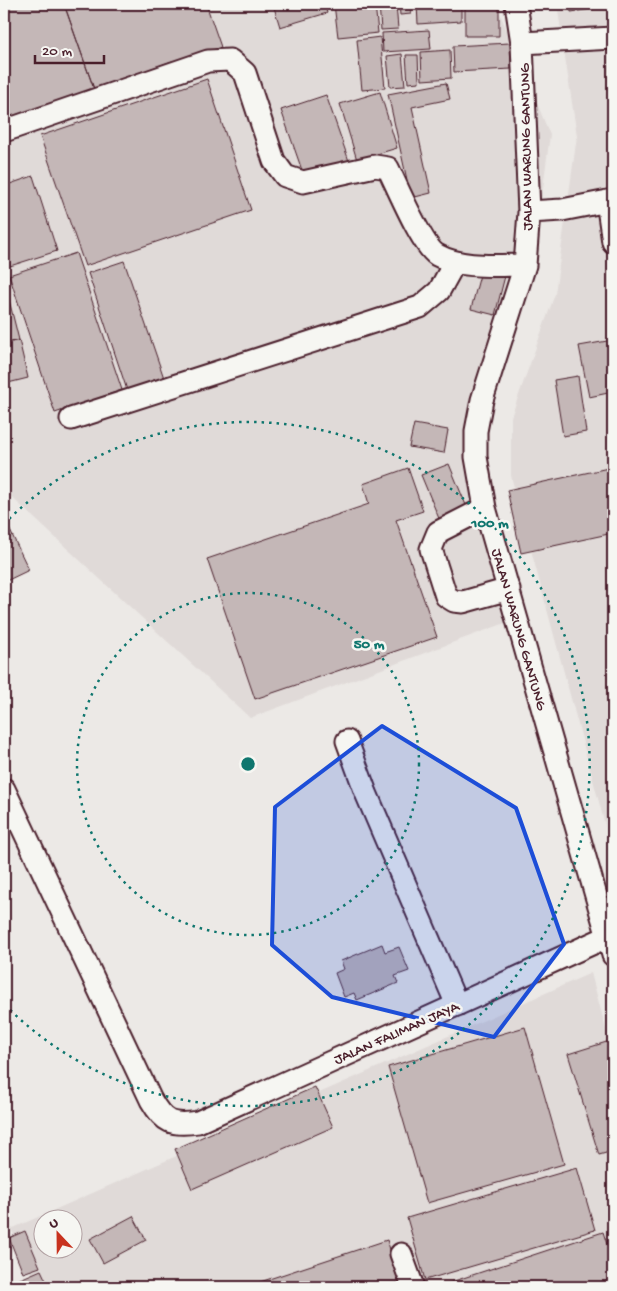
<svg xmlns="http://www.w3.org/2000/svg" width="617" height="1291" font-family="'Gochi Hand',sans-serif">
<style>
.built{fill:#e0dad8;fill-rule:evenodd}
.building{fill:#c4b7b7;stroke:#4a1f2b}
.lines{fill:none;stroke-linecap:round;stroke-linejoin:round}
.minor-casing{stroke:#4a1f2b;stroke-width:25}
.minor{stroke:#f6f6f2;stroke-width:21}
.marked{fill:#1d4ed8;fill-opacity:0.2;stroke:#1d4ed8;stroke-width:4;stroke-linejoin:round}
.ring{fill:none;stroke:#0f766e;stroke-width:2.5;stroke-dasharray:2.5 5}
.labels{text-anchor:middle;stroke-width:5;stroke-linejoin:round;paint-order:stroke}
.street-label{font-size:15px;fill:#4a1f2b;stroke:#f6f6f2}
.centre{fill:#0f766e;stroke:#f6f6f2;stroke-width:2.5}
.ring-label{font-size:15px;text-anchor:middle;font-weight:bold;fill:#0f766e;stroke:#f6f6f2;stroke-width:5;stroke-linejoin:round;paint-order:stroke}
</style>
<rect width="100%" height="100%" fill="#ece9e6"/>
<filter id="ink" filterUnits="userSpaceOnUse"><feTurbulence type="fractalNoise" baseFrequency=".02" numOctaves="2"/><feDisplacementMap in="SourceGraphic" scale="10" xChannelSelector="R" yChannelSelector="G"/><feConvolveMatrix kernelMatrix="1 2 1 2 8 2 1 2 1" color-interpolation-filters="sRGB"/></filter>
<g filter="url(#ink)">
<path class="built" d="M4,4H496L550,135L530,285L485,401L482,474L516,619L250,718L4,490Z
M557,4H613V854L511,476V417L555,294L577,136Z
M591,973L613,1056V1287H38L11,1229ZM42,1218H72V1248H42Z"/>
<path class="building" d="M12,4H64L94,89L10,119L4,101V7Z
M64,4H206L221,47L173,63L172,61L94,89Z
M273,4H324L327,13L280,27Z
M334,4H375L378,33L338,37Z
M379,4H396L398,29L381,30Z
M399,4H410L411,14L400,15Z
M417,4H461V21L418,24Z
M465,4H499V36H465Z
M570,4H613V6L571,12Z
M429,30L431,49L383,52L382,33Z
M380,37L385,88L362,90L357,40Z
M510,43L511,69L454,72L453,46Z
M450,50L451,78L422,80L421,52Z
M402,54L405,86L390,87L387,56Z
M406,55H418L419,82L408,83Z
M207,79L251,210L85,266L40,136Z
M446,83L450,99L412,107L431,193L411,198L388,94Z
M380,92L397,148L357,160L340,104Z
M326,95L349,161L304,176L281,110Z
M33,176L57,251L10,266L4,246V186Z
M76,253L122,390L55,413L9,275Z
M124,261L165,381L128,393L88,273Z
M481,271L505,276L495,315L471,309Z
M4,280L19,340L4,344Z
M19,340L28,378L4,384V344Z
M613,340V392L589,397L579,346Z
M578,376L586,432L563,436L554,380Z
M414,424L448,430L444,453L409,447Z
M449,464L468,510L440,521L421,475Z
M613,467V533L521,553L507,490Z
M408,468L423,511L396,520L437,637L255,699L207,559L369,504L363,484Z
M4,518L29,570L4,582Z
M382,944L385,952L399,947L409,971L395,976L398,983L357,1000L354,993L344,997L335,973L344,969L341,961Z
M525,1027L564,1164L427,1203L388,1067Z
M613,1040V1151L599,1155L568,1054Z
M315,1087L333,1127L192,1189L175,1149Z
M577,1168L595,1230L425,1280L407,1218Z
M133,1216L146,1240L103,1263L90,1239Z
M25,1231L40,1267L23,1273L9,1238Z
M603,1232L613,1262V1287H436Z
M387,1240L402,1287H245Z
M41,1270L49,1287H13L11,1283Z"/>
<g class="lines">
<defs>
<path id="minor" d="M516,4L522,43L529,212L525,265L482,400L476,431V457L485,508L613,955
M522,43L613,38
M4,131L208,61L230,60L245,73L274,161L285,176L303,182L375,166L388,168C397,186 422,246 437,255C462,269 498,265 525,265
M607,201L613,242
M529,212L562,210L613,200
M71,419L420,307L439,291L455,262
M485,508L438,532L431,549L446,596L454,601L463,602L509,589
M347,741L366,793L457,1005
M4,789L151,1100C164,1123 172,1126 198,1122L609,936
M401,1254L413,1287"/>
</defs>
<use href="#minor" class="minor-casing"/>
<use href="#minor" class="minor"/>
</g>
</g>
<path class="marked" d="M382,726L516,808L564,944L494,1037L332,997L272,945L275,807Z"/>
<g class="ring">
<circle cx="248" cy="764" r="171"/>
<path d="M4 524A342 342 0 1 1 4 1004"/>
</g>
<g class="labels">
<g class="street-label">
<text transform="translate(525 147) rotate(-91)" y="5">JALAN WARUNG GANTUNG</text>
<text transform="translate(520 629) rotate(74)" y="5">JALAN WARUNG GANTUNG</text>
<text transform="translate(396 1032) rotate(-24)" y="5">JALAN FALIMAN JAYA</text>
</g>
</g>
<circle cx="248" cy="764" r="8" class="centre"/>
<g class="ring-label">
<text x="490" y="527">100 m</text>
<text x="369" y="648">50 m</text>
</g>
<rect width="617" height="1291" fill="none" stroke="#f6f6f2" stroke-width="20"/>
<rect x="10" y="10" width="597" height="1271" fill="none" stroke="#4a1f2b" stroke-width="2" filter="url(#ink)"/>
<g transform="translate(58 1234) rotate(338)"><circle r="24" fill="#f6f6f2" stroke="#b1a0a2"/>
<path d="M0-4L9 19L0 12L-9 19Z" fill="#c8321e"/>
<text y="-8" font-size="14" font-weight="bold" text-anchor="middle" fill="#4a1f2b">U</text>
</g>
<path d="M35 55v8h69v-8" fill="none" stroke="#4a1f2b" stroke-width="2.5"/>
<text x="42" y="55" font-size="15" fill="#4a1f2b" stroke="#f6f6f2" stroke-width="4" paint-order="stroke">20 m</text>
</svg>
